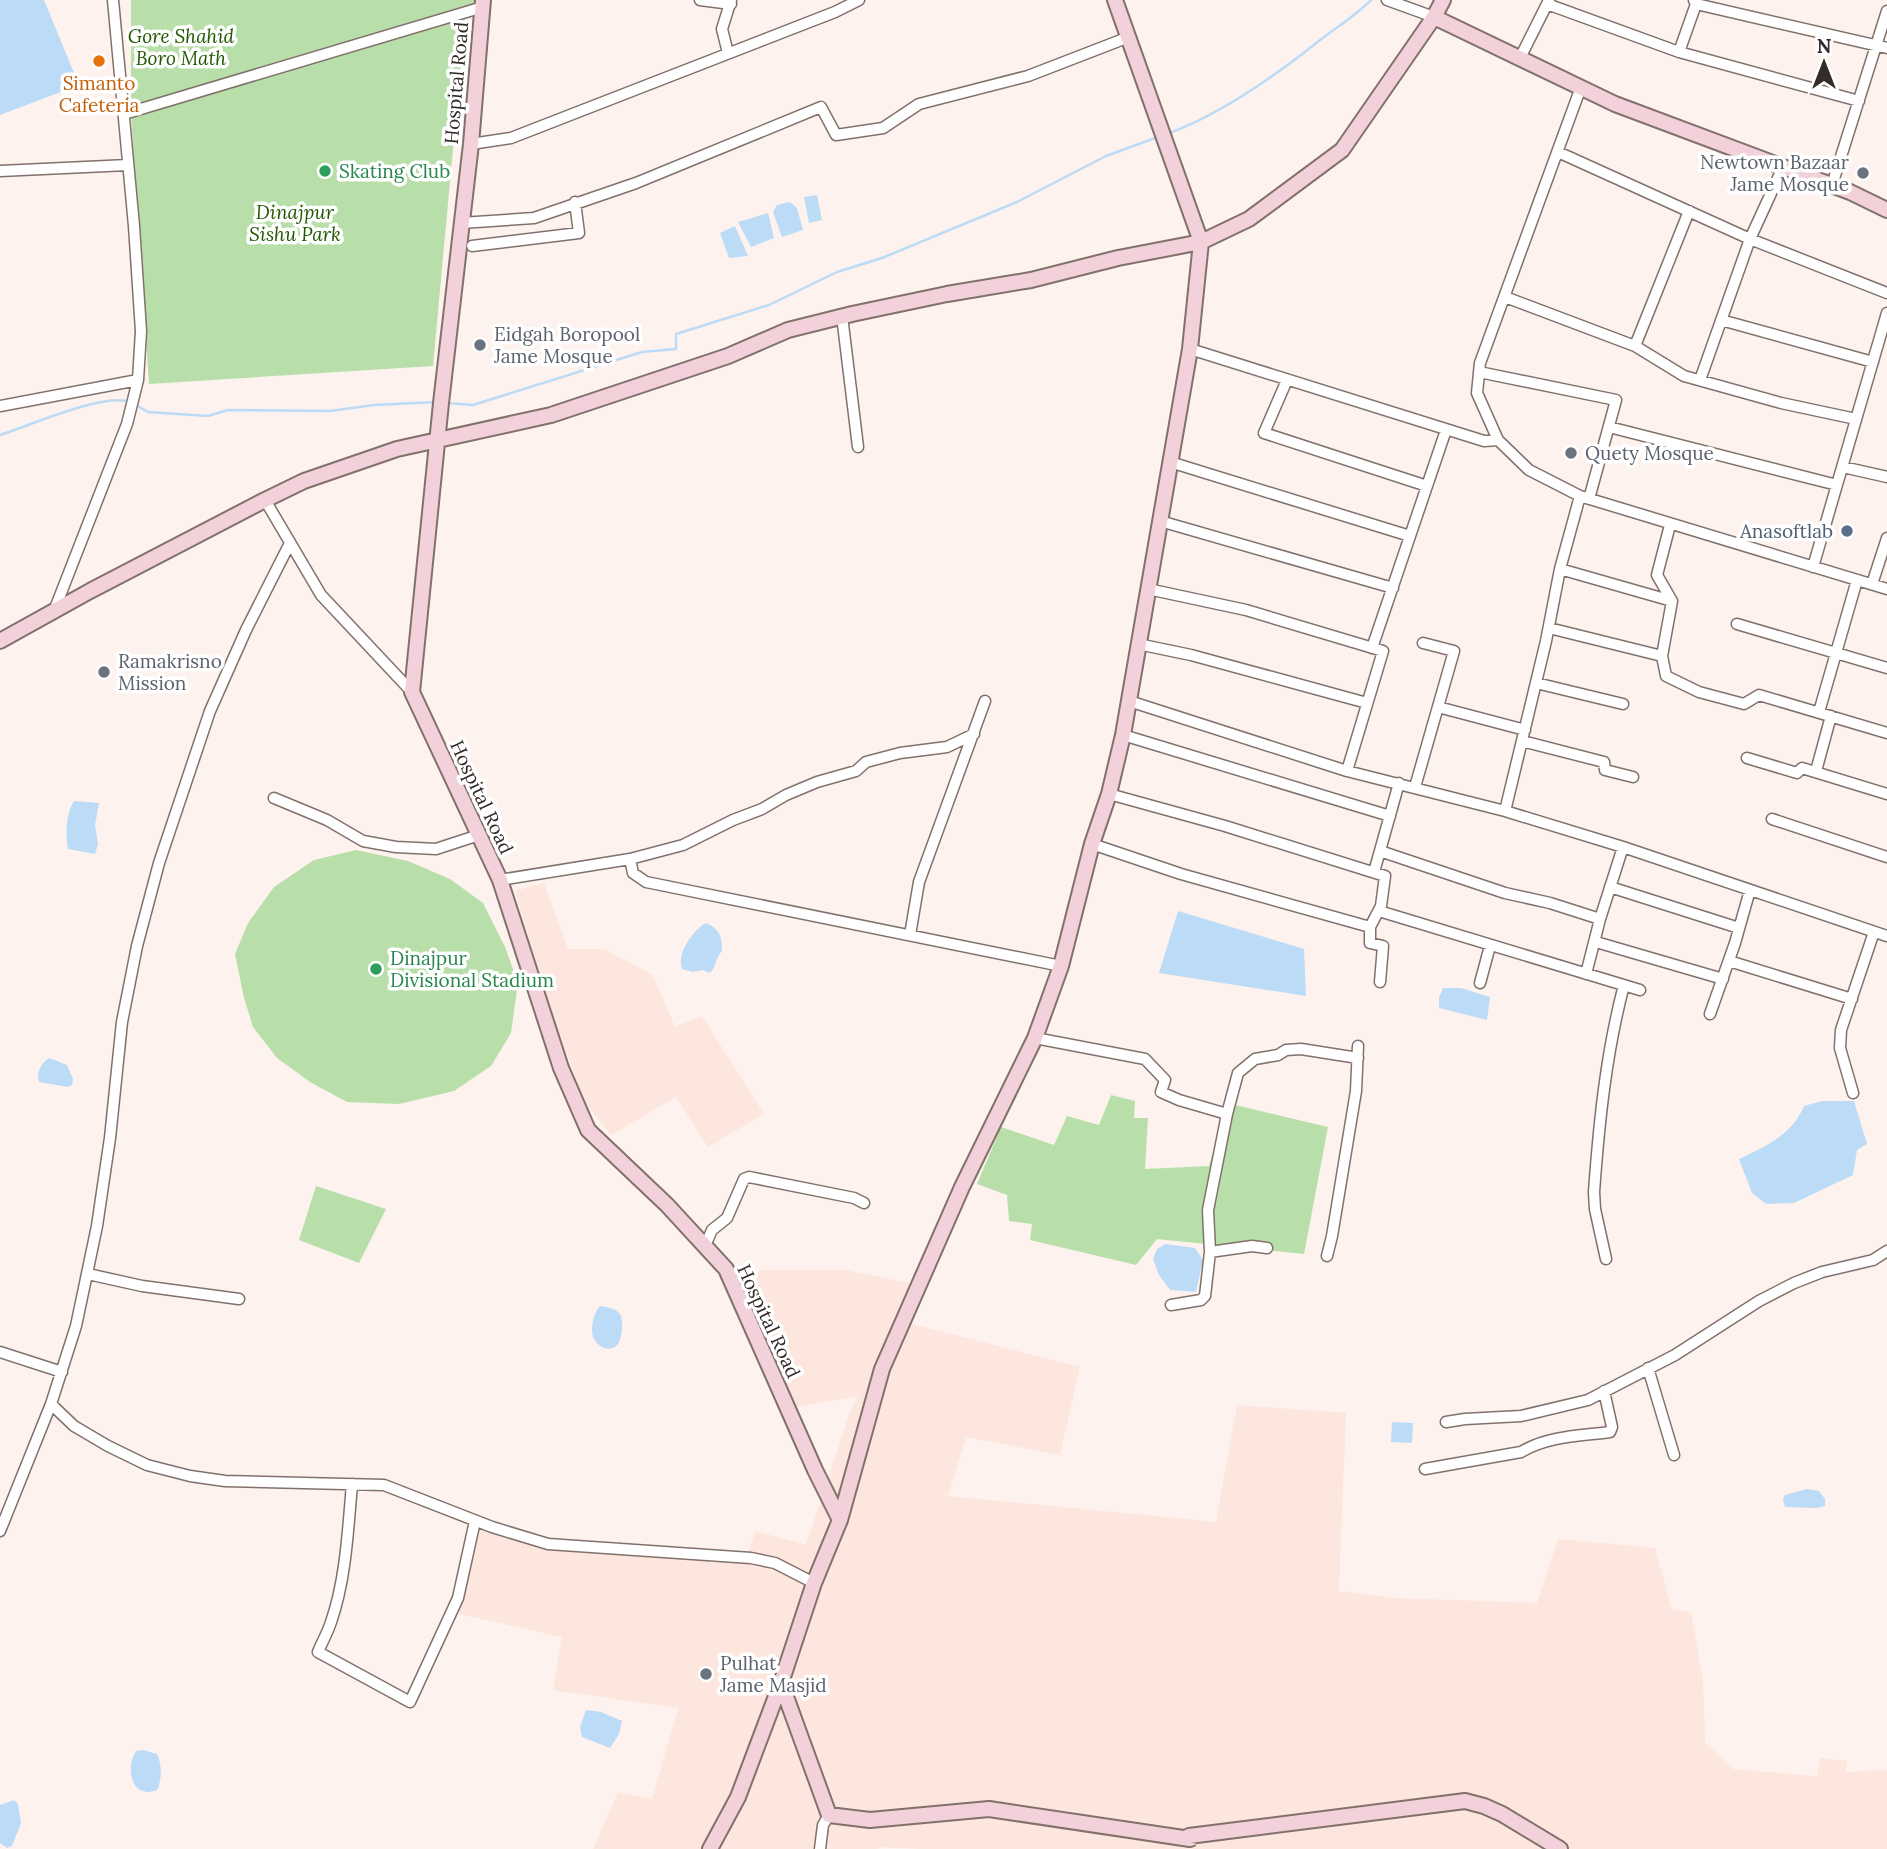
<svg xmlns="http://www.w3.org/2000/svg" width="1887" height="1849" font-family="Lora,serif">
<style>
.built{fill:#fce6dd}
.green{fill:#b8dfaa}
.water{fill:#bbdbf6}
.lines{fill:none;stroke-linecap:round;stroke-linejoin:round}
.stream{stroke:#bbdbf6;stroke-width:2.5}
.street-casing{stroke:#82716b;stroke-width:13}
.secondary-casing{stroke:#82716b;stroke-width:18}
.street{stroke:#fff;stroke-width:10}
.secondary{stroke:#f2d1da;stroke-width:14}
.food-dot{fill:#e8710a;stroke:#fff;stroke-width:2.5}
.leisure-dot{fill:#2e9e5b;stroke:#fff;stroke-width:2.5}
.worship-dot{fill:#6b7280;stroke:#fff;stroke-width:2.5}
.service-dot{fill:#5c6f8a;stroke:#fff;stroke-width:2.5}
.labels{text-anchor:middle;stroke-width:7;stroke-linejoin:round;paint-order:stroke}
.park-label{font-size:19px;font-style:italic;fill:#215800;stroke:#fff}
.food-label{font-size:19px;fill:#c56008;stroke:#fff}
.street-label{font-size:19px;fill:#332b29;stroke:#fff}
.worship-label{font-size:19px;fill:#5b616d;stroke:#fff;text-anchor:start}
.leisure-label{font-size:19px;fill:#27864d;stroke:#fff;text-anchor:start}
.service-label{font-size:19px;fill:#4e5e75;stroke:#fff;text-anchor:end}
</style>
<rect width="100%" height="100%" fill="#fef2ee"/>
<path class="built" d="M544,883L568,949H604L653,975L675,1027L702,1016L764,1114L708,1147L676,1097L611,1135L586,1104L555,1024L515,891Z
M761,1270H846L913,1284L901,1321L1080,1367L1060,1455L966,1437L948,1496L1216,1522L1237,1405L1346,1413L1339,1591L1395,1598L1537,1603L1558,1539L1655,1548L1672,1610L1691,1612L1703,1680L1705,1742L1732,1769L1817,1776L1820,1758L1847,1761L1846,1772L1887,1770V1849H919L883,1847L876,1849H593L618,1792L652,1799L678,1708L553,1690L562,1637L455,1613L482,1527L550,1548L578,1552L743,1563L756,1531L806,1545L849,1415L858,1396L797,1407L774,1365L745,1285Z"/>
<path class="green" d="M131,0H474V3L131,113Z
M465,19L433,366L149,384L131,114Z
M356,850L408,861L450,879L483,903L505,947L518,983L511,1033L491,1066L454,1091L399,1104L347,1102L310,1082L277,1058L253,1027L244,998L235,954L248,923L274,887L314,860Z
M1111,1095L1135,1101L1134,1118H1148L1145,1169L1209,1166L1227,1103L1328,1127L1304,1254L1157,1239L1136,1265L1030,1240L1032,1224L1009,1221L1007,1195L977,1184L1001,1127L1054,1145L1067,1116L1099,1125Z
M316,1186L386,1209L359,1263L299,1240Z"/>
<path class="water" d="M0,0H44L79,85L0,115Z
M817,195L822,220L809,223L804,197Z
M790,202L797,208L803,230L782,237L773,212L777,205Z
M768,213L774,238L751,247L738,222Z
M735,226L748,256L729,258L720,233Z
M74,801L99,803L95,825L98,844L95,854L68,849C65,835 66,813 74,801Z
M1178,911L1304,949L1306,996L1159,973Z
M706,923C720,929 722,937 722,951C715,958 717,966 710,973L703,970L693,972L682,969C676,954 693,930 706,923Z
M1443,988H1461L1490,997L1487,1020L1439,1008V998Z
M49,1058L67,1065L73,1079L72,1085L68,1087L39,1082C36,1073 41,1063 49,1058Z
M1822,1101H1854L1867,1144L1857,1150L1853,1175L1794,1203L1766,1204L1752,1193L1739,1159C1766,1146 1792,1135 1804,1106Z
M1165,1244L1195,1248L1203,1260L1196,1292L1170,1290L1159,1275L1153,1259L1157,1249Z
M600,1306C607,1307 615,1308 620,1314C624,1320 622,1342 616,1346C606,1354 593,1343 592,1332C592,1324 594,1312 600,1306Z
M1392,1422L1413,1423L1412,1443L1391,1442Z
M1807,1489L1819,1491L1825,1499V1506L1817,1508L1785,1507L1783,1500L1785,1495Z
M586,1710L601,1712L622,1721L619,1734L610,1748L582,1737L580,1727Z
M143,1750L157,1754C162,1765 162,1780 157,1790C131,1800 125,1768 136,1751Z
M14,1800L18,1804L21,1823L12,1846L7,1848L0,1843V1805Z"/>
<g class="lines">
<path class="stream" d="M1167,134C1221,114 1271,79 1315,44C1334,29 1354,17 1371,0
M447,403L473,405L642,352L676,349V334L769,305L837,272L882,258L1017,202L1106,156L1158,137
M136,405L148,412L208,416L228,410L330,411L374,405L437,402
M0,435C29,426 104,392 130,402"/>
<defs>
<path id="street" d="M700,0L731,4
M1387,0L1434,17
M1694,0L1696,4L1679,52L1859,101
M1547,4L1679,52
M1696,4L1887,48
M728,53L722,29L731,0
M1520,58L1549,0
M124,114L483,7
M471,144L511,138L835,12L859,0
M1558,152L1750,239L1783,167
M0,171L128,165
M1832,185L1887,11
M461,223L534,218L636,183L821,107L836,135L883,128L919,104L1028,76L1129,37
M472,246L579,233L575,202
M1505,297L1635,346L1684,376L1781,403L1856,419
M842,316L858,447
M1721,320L1873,362
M1635,346L1689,211
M1190,349L1484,441L1498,440L1477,393L1480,363L1581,87
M1479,372L1616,400L1589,499
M1287,380L1264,433L1427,486
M1700,380L1750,239L1887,293
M0,406L138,380
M1609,427L1837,485
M1498,440L1529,470L1580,496L1887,589
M1170,462L1410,536
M1843,467L1887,477
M265,500L321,595L412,692
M1160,521L1393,588
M1670,525L1657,575L1672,601L1662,656L1666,676L1699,692L1744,704L1759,695L1887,733
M1813,567L1887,313
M1560,569L1672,601
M1872,584L1887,538
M1148,589L1246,610L1383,651L1347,771
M54,611L127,424L138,380L141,331L134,226L113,0
M1737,624L1887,668
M1549,628L1662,656
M1138,644L1191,655L1367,703
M1372,648L1446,430
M1536,683L1623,704
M1129,701L1347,771L1505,811L1546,641L1560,569L1580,496
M1438,707L1525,730
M1819,712L1857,580
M1123,735L1390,816
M1522,741L1604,762L1605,770L1633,777
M1747,758L1797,773L1802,768L1887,794
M1816,771L1831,716
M1415,787L1454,651L1423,643
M1109,794L1225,826L1385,876L1381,906L1370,927V943L1383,946L1380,982
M274,798L327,820L363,841L396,847L436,849L479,835
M1505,811L1623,847L1887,936
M1772,819L1887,857
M1092,844L1181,874L1370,927
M1380,851L1505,893L1550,903L1600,919
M630,859L633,873L646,882L1061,966
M1374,872L1399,783
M500,880L630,859L683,845L733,820L762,809L786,795L817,782L856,771L866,762L900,753L947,747L974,734
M1610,887L1739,928
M1379,911L1640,990
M910,935L919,882L985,701
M1596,942L1723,979
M1729,961L1852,999
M1586,974L1600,919L1623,847
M1480,983L1490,946
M1710,1014L1735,943L1750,890
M1035,1038L1145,1059L1165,1080L1161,1092L1179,1100L1227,1114
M1853,1093L1840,1048L1841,1030L1874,932
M705,1246L712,1230L727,1218L744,1179L749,1177L854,1198L864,1203
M1210,1252L1252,1246L1267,1248
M1327,1256L1332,1236L1356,1091L1358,1046
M1606,1259L1595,1209L1594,1192C1599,1123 1606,1053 1624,985
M88,1274L142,1286L239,1299
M1171,1305L1201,1300L1205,1296L1210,1252L1208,1210L1227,1114L1238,1073L1255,1059L1278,1055L1286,1050L1301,1049L1358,1058
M0,1352L62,1372
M1648,1368L1674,1455
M51,1404L74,1426L108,1446L147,1465L190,1476L225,1481L384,1485L492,1527L548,1544L751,1558L775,1563L814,1583
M1446,1422L1465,1419L1521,1416L1588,1400L1675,1355L1759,1301L1794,1283L1822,1272L1873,1260L1887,1251
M1425,1469L1521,1452C1548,1436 1579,1436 1610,1432L1612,1427L1604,1391
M352,1484C348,1529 346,1579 331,1622C328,1632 322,1642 318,1652L410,1702L458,1598L475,1521
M0,1531L51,1404L76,1326L97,1226L110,1138L122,1022L137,946L159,863L210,711L246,630L290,543
M820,1849L823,1825L829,1815"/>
<path id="secondary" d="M483,0L471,144L441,403L412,692L500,880L561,1068L588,1130L667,1205L726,1269L815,1470L840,1520
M1434,17L1615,104L1850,192L1887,210
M0,641L90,591L265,500L304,481L397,449L551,415L728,356L788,330L852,314L947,294L1031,280L1118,258L1201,242L1249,219L1342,150L1434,17L1443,0
M781,1683L829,1815L870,1820L989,1809L1190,1839L1189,1836L1465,1801L1484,1806L1502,1814L1560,1849
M710,1849L738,1797L781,1683L814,1583L840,1520L882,1369L962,1187L1035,1038L1061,966L1092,844L1109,794L1123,735L1190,349L1201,242L1115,0"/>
</defs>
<use href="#street" class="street-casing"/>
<use href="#secondary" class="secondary-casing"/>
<use href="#street" class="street"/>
<use href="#secondary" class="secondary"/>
</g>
<circle class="food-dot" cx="99" cy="61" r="7"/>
<g class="leisure-dot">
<circle cx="325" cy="171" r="7"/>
<circle cx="376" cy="969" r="7"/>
</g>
<g class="worship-dot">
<circle cx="1863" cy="173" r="7"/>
<circle cx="480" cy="345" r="7"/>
<circle cx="1571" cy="453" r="7"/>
<circle cx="104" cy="672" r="7"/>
<circle cx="706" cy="1674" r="7"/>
</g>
<circle class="service-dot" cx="1847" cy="531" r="7"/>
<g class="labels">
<g class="park-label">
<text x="181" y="43">Gore Shahid<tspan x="181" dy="22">Boro Math</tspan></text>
<text x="295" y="219">Dinajpur<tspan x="295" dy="22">Sishu Park</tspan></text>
</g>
<g class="food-label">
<text x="99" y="90">Simanto<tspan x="99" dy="22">Cafeteria</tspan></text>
</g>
<g class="street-label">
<text transform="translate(456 83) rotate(-85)" y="7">Hospital Road</text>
<text transform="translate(482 797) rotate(65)" y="7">Hospital Road</text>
<text transform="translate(769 1321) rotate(65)" y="7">Hospital Road</text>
</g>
<g class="worship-label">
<text x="1849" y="169" text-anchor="end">Newtown Bazaar<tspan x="1849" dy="22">Jame Mosque</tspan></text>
<text x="494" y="341">Eidgah Boropool<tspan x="494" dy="22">Jame Mosque</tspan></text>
<text x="1585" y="460">Quety Mosque</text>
<text x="118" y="668">Ramakrisno<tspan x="118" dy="22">Mission</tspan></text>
<text x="720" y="1670">Pulhat<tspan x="720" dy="22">Jame Masjid</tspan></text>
</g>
<g class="leisure-label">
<text x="339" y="178">Skating Club</text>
<text x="390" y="965">Dinajpur<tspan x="390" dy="22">Divisional Stadium</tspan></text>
</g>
<g class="service-label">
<text x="1833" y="538">Anasoftlab</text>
</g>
</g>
<g transform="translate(1824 63)" stroke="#ffffff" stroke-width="5" paint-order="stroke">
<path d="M0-5L12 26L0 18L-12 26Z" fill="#332b29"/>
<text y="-10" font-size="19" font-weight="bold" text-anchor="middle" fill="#332b29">N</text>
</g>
</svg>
